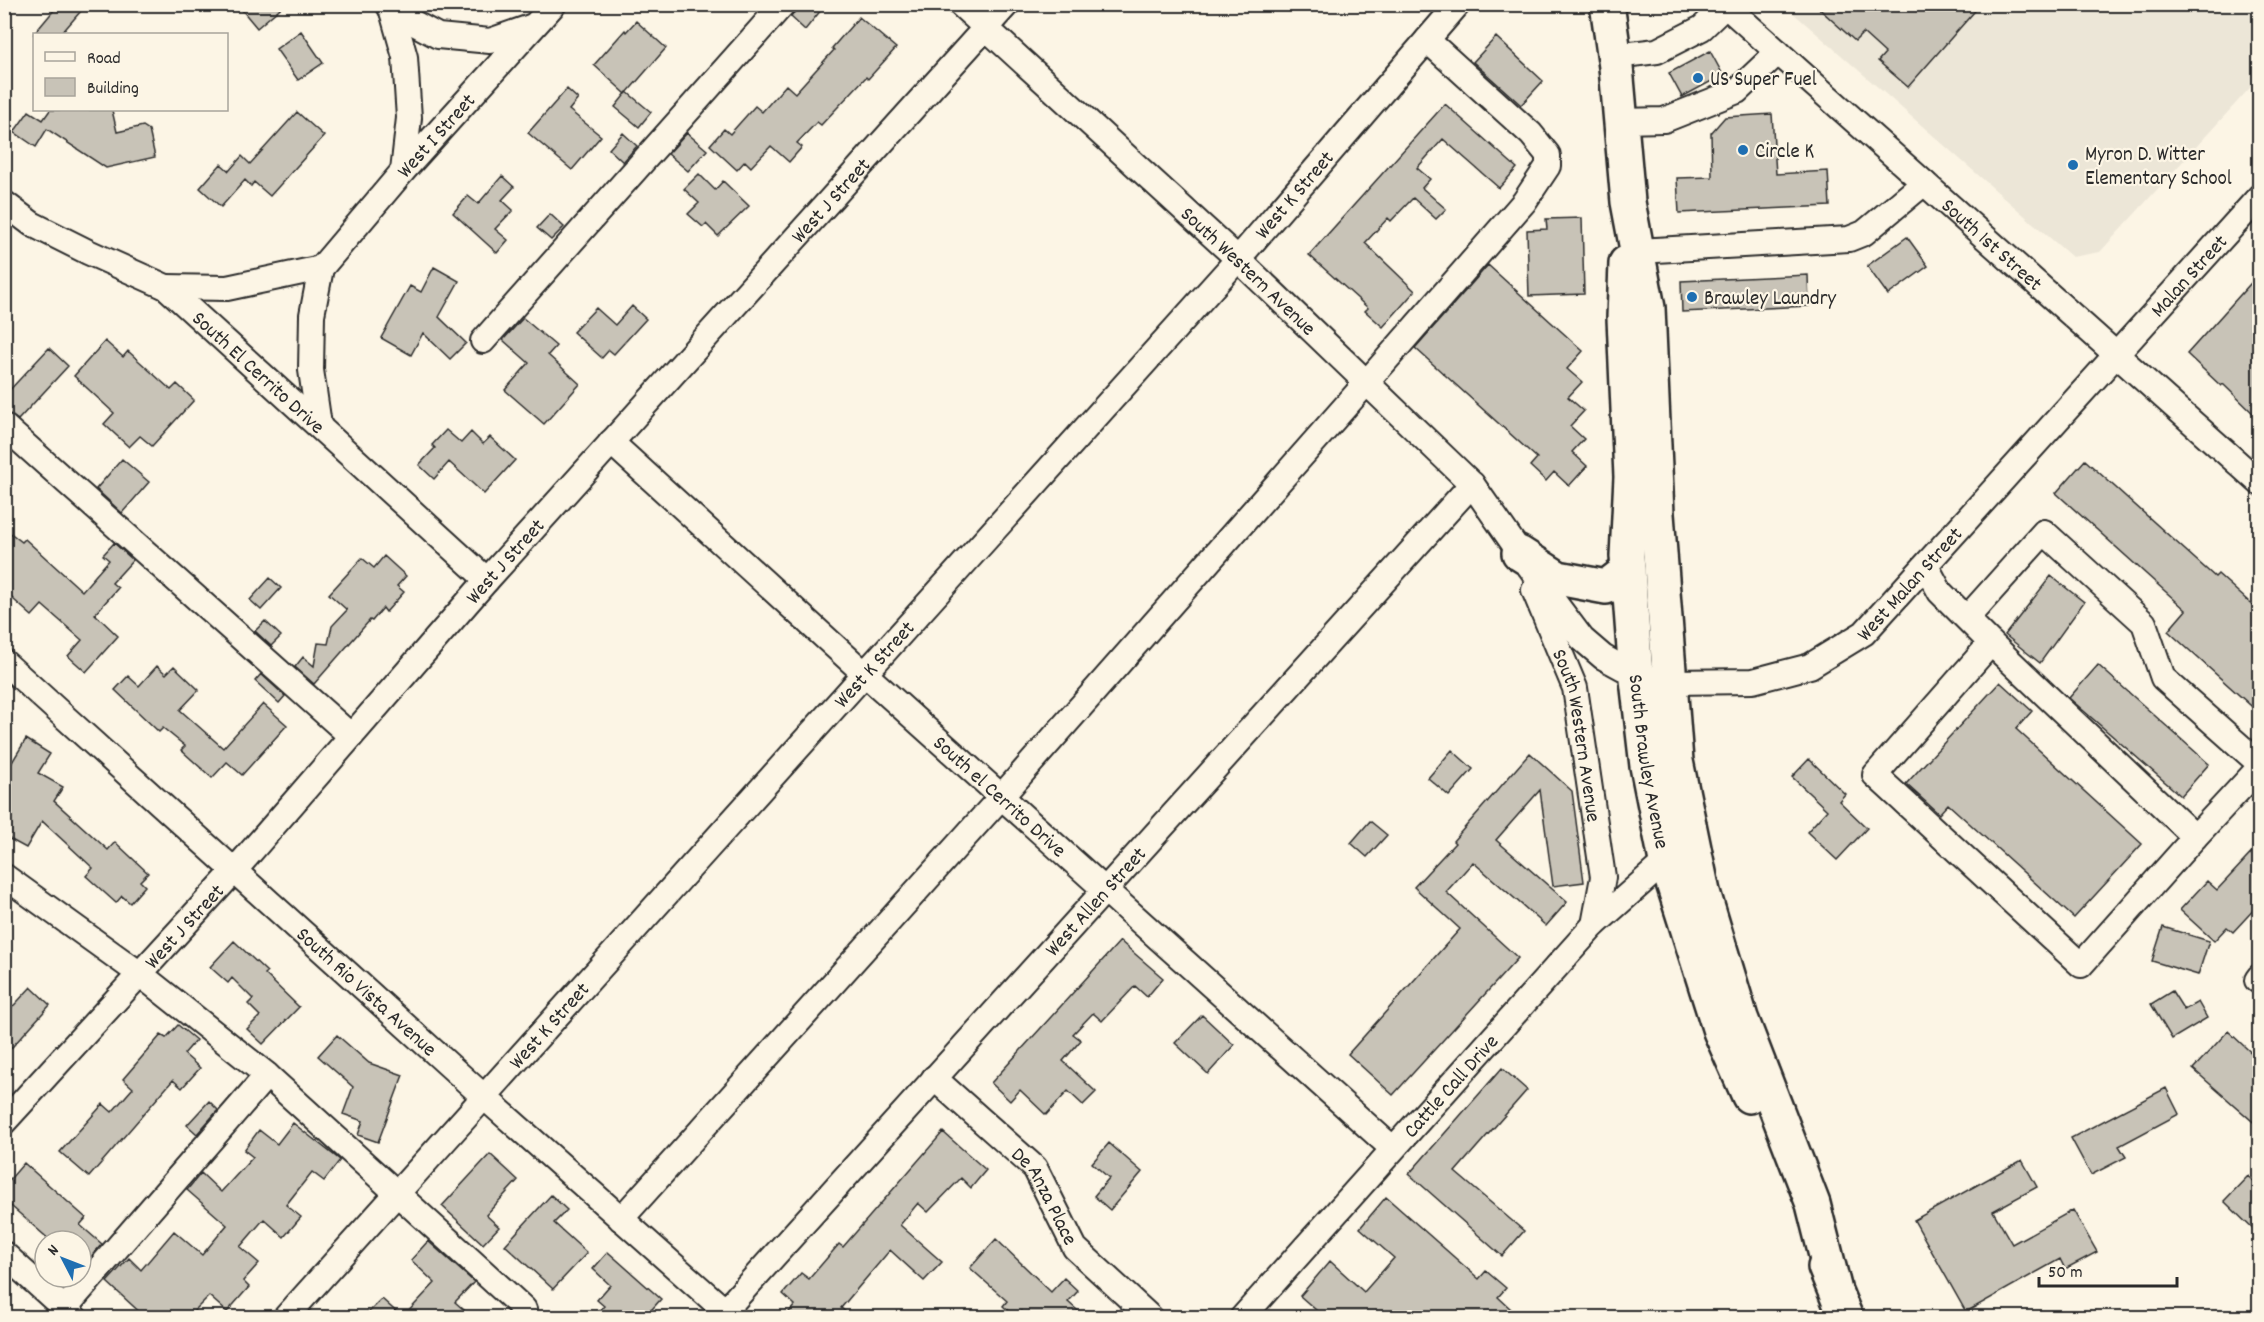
<svg xmlns="http://www.w3.org/2000/svg" width="2264" height="1322" font-family="Dekko,sans-serif">
<style>
.built{fill:#ece6d7}
.building{fill:#c8c3b7;stroke:#2b2b2b;stroke-width:1.5}
.lines{fill:none;stroke-linecap:round;stroke-linejoin:round}
.minor-casing{stroke:#2b2b2b;stroke-width:28}
.highway-casing{stroke:#2b2b2b;stroke-width:38}
.minor{stroke:#fcf5e5;stroke-width:24}
.highway{stroke:#fcf5e5;stroke-width:33}
.poi-dot{fill:#1f6fb2;stroke:#fcf5e5;stroke-width:2}
.labels{text-anchor:middle;stroke-width:4.5;stroke-linejoin:round;paint-order:stroke}
.poi-label{font-size:21px;fill:#2b2b2b;stroke:#fcf5e5;text-anchor:start}
.street-label{font-size:21px;fill:#2b2b2b;stroke:#fcf5e5}
</style>
<rect width="100%" height="100%" fill="#fcf5e5"/>
<filter id="ink" filterUnits="userSpaceOnUse"><feTurbulence type="fractalNoise" baseFrequency=".0167" numOctaves="2"/><feDisplacementMap in="SourceGraphic" scale="12" xChannelSelector="R" yChannelSelector="G"/><feConvolveMatrix kernelMatrix="1 2 1 2 8 2 1 2 1" color-interpolation-filters="sRGB"/></filter>
<g filter="url(#ink)">
<path class="built" d="M1784,5H2259V78L2100,252L2072,257Z"/>
<path class="building" d="M59,4H87L61,34H34Z
M237,4H285L257,28Z
M800,4H826L805,30L791,17Z
M1814,4H1981L1908,87L1878,61L1885,53L1863,33L1855,41Z
M859,17L896,48L868,79L866,77L821,125L817,122L797,143L802,147L789,162L771,146L751,167L745,161L737,170L710,145L724,129L730,134L755,106L762,112L786,85L795,93L834,50L832,48Z
M636,21L666,48L626,94L594,65L625,30L626,32Z
M301,31L323,63L298,80L276,49Z
M1496,37L1543,81L1521,105L1473,62Z
M1710,51L1723,75L1682,97L1669,73Z
M567,89L578,99L569,110L601,136L572,170L528,133Z
M627,92L651,112L639,127L615,107Z
M1445,104L1517,168L1499,188L1443,139L1417,168L1430,179L1422,188L1446,209L1436,219L1413,198L1391,221L1388,218L1365,243L1415,291L1383,327L1365,311L1368,308L1309,255Z
M50,110H112L117,132L143,126L149,130L155,157L106,168L47,129L36,147L14,132L29,111L43,120Z
M297,112L324,136L270,196L254,182L251,186L245,180L221,207L200,188L221,164L229,171L242,156L250,164Z
M1772,114L1776,174L1828,171L1830,206L1679,213L1677,178L1712,177L1711,133L1725,117Z
M623,133L637,146L623,162L609,149Z
M687,133L707,150L688,171L668,154Z
M699,174L715,190L723,181L749,206L718,236L706,224L703,227L688,214L699,203L684,189Z
M502,176L514,187L502,200L513,210L495,229L508,240L497,253L453,213L468,196L478,204Z
M550,214L564,227L551,240L537,228Z
M1582,218L1584,294L1529,296L1527,230L1547,229L1546,219Z
M1907,237L1928,266L1888,295L1867,266Z
M1488,265L1583,351L1567,369L1582,382L1568,397L1584,411L1570,426L1584,439L1572,452L1587,466L1569,486L1554,472L1546,481L1530,466L1537,458L1415,348Z
M434,267L459,281L439,317L466,343L450,359L423,333L411,355L381,338L410,286L421,292Z
M2259,274V419L2223,384L2221,386L2187,354Z
M1808,275L1809,306L1682,312L1681,281Z
M632,306L646,319L614,354L609,350L602,358L573,332L596,308L615,325Z
M523,318L556,346L548,355L580,384L544,424L505,390L529,363L503,340Z
M105,341L123,357L128,351L171,390L177,384L194,400L152,446L140,436L129,447L104,424L114,413L74,376Z
M49,348L68,366L18,420L4,411V396Z
M446,430L461,443L471,432L483,444L490,437L515,460L484,494L449,462L434,479L419,465L435,448L432,445Z
M122,459L149,482L122,513L96,489Z
M2085,460L2215,577L2218,574L2259,611V713L2168,631L2186,610L2056,493Z
M4,528L22,542L25,539L82,591L109,560L103,555L114,543L133,560L112,583L118,588L95,614L118,636L86,672L68,656L82,640L42,605L32,616L4,591Z
M384,556L406,576L397,586L404,592L386,612L383,608L372,621L370,620L314,684L295,667L303,657L314,666L318,643L328,644L332,626L347,610L329,594L362,558L374,568Z
M2051,576L2084,602L2040,663L2005,635Z
M270,578L281,588L261,610L250,600Z
M265,621L281,636L271,646L255,631Z
M2098,665L2209,764L2181,796L2069,698Z
M157,666L166,674L174,666L199,690L180,710L223,748L263,704L287,725L242,775L227,762L212,778L181,750L185,746L163,728L159,732L115,690L128,676L139,686Z
M261,674L285,696L279,703L255,681Z
M2000,682L2032,711L2016,729L2142,844L2074,918L1948,804L1939,814L1906,784Z
M26,739L50,754L38,773L63,787L54,801L108,850L115,842L148,873L140,881L145,886L130,903L122,896L116,903L86,876L93,868L42,821L26,848L4,836V828L11,818L4,814V760L11,764Z
M1452,750L1473,769L1449,796L1428,778Z
M1530,753L1572,791L1584,882L1553,886L1540,790L1496,840L1567,902L1546,926L1473,862L1446,892L1518,958L1393,1095L1348,1054L1460,929L1414,887L1455,843L1453,841Z
M1809,759L1845,794L1839,801L1867,828L1837,860L1807,832L1827,810L1792,777Z
M1370,821L1387,835L1367,857L1351,843Z
M2259,845V904L2233,932L2227,927L2214,941L2180,910L2207,881L2217,890Z
M2163,927L2209,941L2198,975L2152,961Z
M234,941L267,972L265,974L299,1007L263,1044L247,1029L260,1016L248,1004L253,999L232,978L228,983L210,967Z
M1120,941L1163,978L1147,997L1135,986L1102,1021L1093,1013L1073,1034L1081,1040L1063,1061L1096,1092L1083,1105L1068,1091L1046,1115L1020,1090L1010,1101L991,1083Z
M31,987L50,1005L4,1056V1016Z
M2172,991L2184,1010L2198,1002L2207,1018L2172,1039L2151,1004Z
M1202,1015L1234,1045L1208,1074L1175,1043Z
M178,1025L196,1040L184,1054L200,1068L182,1088L173,1080L89,1177L60,1152L103,1104L112,1112L133,1088L123,1079L161,1035L166,1038Z
M2228,1031L2259,1060V1127L2193,1069Z
M337,1035L369,1063L403,1075L378,1142L358,1135L363,1121L343,1114L353,1087L318,1056Z
M1502,1068L1527,1090L1455,1172L1524,1231L1502,1256L1409,1174Z
M2166,1088L2179,1114L2119,1146L2126,1157L2091,1175L2071,1138Z
M209,1101L218,1110L197,1134L187,1125Z
M293,1123L340,1160L324,1181L312,1172L286,1205L301,1217L284,1237L264,1219L240,1247L259,1263L243,1281L249,1287L227,1312L209,1296L188,1317H145L107,1282L129,1258L141,1270L174,1231L202,1255L227,1225L187,1190L201,1173L221,1192L253,1157L244,1150L259,1130L277,1144Z
M943,1132L986,1170L971,1188L961,1178L928,1212L918,1203L900,1225L942,1262L924,1281L890,1250L841,1308L852,1317H785L795,1305L783,1294L801,1273L809,1279L839,1244L843,1247Z
M1109,1143L1142,1172L1110,1210L1094,1196L1109,1178L1092,1163Z
M490,1154L518,1180L486,1215L499,1227L483,1244L442,1206Z
M2022,1160L2037,1187L1993,1211L2012,1244L2073,1210L2097,1252L2065,1269L2060,1259L1966,1312L1914,1220Z
M24,1163L86,1218L80,1225L102,1244L81,1268V1241H51L4,1200V1186Z
M2248,1176L2259,1187V1235L2224,1201Z
M551,1195L567,1210L554,1223L587,1253L553,1289L505,1245Z
M1386,1197L1479,1279L1486,1271L1506,1288L1498,1297L1511,1309L1504,1317H1324L1300,1296L1330,1261L1364,1292L1394,1258L1360,1228Z
M996,1239L1051,1292L1064,1278L1078,1291L1068,1302L1085,1317H1028L1021,1311L1015,1317L1003,1306L1007,1301L970,1268Z
M428,1241L474,1282L455,1302L472,1317H403L435,1283L411,1260Z
M608,1252L661,1299L645,1317H594L604,1306L597,1300L610,1285L593,1269Z
M382,1299L402,1317H364Z"/>
<g class="lines">
<defs>
<g id="minor">
<path d="M388,4L392,11L405,57L409,118L403,171"/>
<path id="s1" d="M960,4L1238,259L1472,484L1555,603L1582,639L1603,657L1636,675L1669,682L1753,681L1810,666L1864,633L2260,196"/>
<path id="s2" d="M1724,4L2260,483"/>
<path d="M392,11L438,36L490,41L533,26"/>
<path d="M1615,56L1657,51L1702,28L1725,6"/>
<path d="M1621,121L1664,120L1737,91L1778,52"/>
<path id="s3" d="M4,203L32,224L88,252L166,287L487,580"/>
<path d="M1638,251L1849,239L1864,233L1924,183"/>
<path d="M166,287L227,288L321,268"/>
<path d="M483,341L783,4"/>
<path id="s4" d="M319,425L311,370L312,315L321,268L403,171L554,4"/>
<path d="M4,426L351,736"/>
<path id="s5" d="M611,442L865,674L1392,1148"/>
<path d="M1926,566L1940,592L1991,643L2195,837L2260,767"/>
<path id="s6" d="M1534,590L1575,688L1603,877L1594,925"/>
<path d="M1967,618L2044,532L2144,623L2163,678L2260,764"/>
<path d="M1991,643L1875,775L2081,965L2195,837"/>
<path id="s7" d="M4,662L483,1096L733,1318"/>
<path d="M4,876L140,974L267,1075L524,1309L519,1318"/>
<path d="M2260,976L2257,980L2260,982"/>
<path id="s8" d="M934,1078L1035,1168L1075,1248L1151,1318"/>
<path id="s9" d="M4,1122L235,870L487,580L1007,4"/>
<path d="M621,1219L1001,797L1367,382L1524,202L1548,166V155L1531,134L1427,40"/>
<path d="M4,1254L75,1318"/>
<path d="M65,1308L267,1075"/>
<path id="s10" d="M285,1318L1238,259L1458,4"/>
<path id="s11" d="M718,1318L1472,484"/>
<path id="s12" d="M1242,1318L1594,925L1666,861"/>
</g>
<g id="highway">
<path d="M1607,4L1616,67L1628,202L1648,308L1657,514L1676,761L1703,892L1741,1018L1813,1204L1834,1287"/>
<path id="s13" d="M1626,263L1624,318L1631,477L1627,556L1635,662L1647,766L1666,861L1720,1031L1749,1096"/>
<path d="M1519,553L1558,578L1606,587L1628,570"/>
<path d="M1825,1267L1846,1318"/>
</g>
</defs>
<use href="#minor" class="minor-casing"/>
<use href="#highway" class="highway-casing"/>
<use href="#minor" class="minor"/>
<use href="#highway" class="highway"/>
</g>
</g>
<g class="poi-dot">
<circle cx="1698" cy="78" r="6"/>
<circle cx="1743" cy="150" r="6"/>
<circle cx="2073" cy="165" r="6"/>
<circle cx="1692" cy="297" r="6"/>
</g>
<g class="labels">
<g class="poi-label">
<text x="1710" y="85">US Super Fuel</text>
<text x="1755" y="157">Circle K</text>
<text x="2085" y="160">Myron D. Witter<tspan x="2085" dy="24">Elementary School</tspan></text>
<text x="1704" y="304">Brawley Laundry</text>
</g>
<g class="street-label">
<text dy="7" stroke="none"><textPath href="#s4" startOffset="334">West I Street</textPath></text>
<text dy="7" stroke="none"><textPath href="#s10" startOffset="1510">West K Street</textPath></text>
<text dy="7" stroke="none"><textPath href="#s9" startOffset="1238">West J Street</textPath></text>
<text dy="7" stroke="none"><textPath href="#s2" startOffset="360">South 1st Street</textPath></text>
<text dy="7" stroke="none"><textPath href="#s1" startOffset="393">South Western Avenue</textPath></text>
<text dy="7" stroke="none"><textPath href="#s1" startOffset="1680">Malan Street</textPath></text>
<text dy="7" stroke="none"><textPath href="#s3" startOffset="309">South El Cerrito Drive</textPath></text>
<text dy="7" stroke="none"><textPath href="#s9" startOffset="752">West J Street</textPath></text>
<text dy="7" stroke="none"><textPath href="#s1" startOffset="1264">West Malan Street</textPath></text>
<text dy="7" stroke="none"><textPath href="#s10" startOffset="880">West K Street</textPath></text>
<text dy="7" stroke="none"><textPath href="#s6" startOffset="153">South Western Avenue</textPath></text>
<text dy="7" stroke="none"><textPath href="#s13" startOffset="500">South Brawley Avenue</textPath></text>
<text dy="7" stroke="none"><textPath href="#s5" startOffset="526">South el Cerrito Drive</textPath></text>
<text dy="7" stroke="none"><textPath href="#s11" startOffset="562">West Allen Street</textPath></text>
<text dy="7" stroke="none"><textPath href="#s9" startOffset="266">West J Street</textPath></text>
<text dy="7" stroke="none"><textPath href="#s7" startOffset="490">South Rio Vista Avenue</textPath></text>
<text dy="7" stroke="none"><textPath href="#s10" startOffset="394">West K Street</textPath></text>
<text dy="7" stroke="none"><textPath href="#s12" startOffset="312">Cattle Call Drive</textPath></text>
<text dy="7" stroke="none"><textPath href="#s8" startOffset="164">De Anza Place</textPath></text>
</g>
</g>
<rect width="2264" height="1322" fill="none" stroke="#fcf5e5" stroke-width="24"/>
<rect x="12" y="12" width="2240" height="1298" fill="none" stroke="#2b2b2b" stroke-width="2" filter="url(#ink)"/>
<rect x="33" y="33" width="195" height="78" fill="#fcf5e5" stroke="#a8a49b" stroke-width="1.5"/>
<rect x="45" y="52" width="30" height="9" fill="#fcf5e5" stroke="#a8a49b" stroke-width="1.5"/>
<text x="87" y="63" font-size="18" fill="#2b2b2b">Road</text>
<rect x="45" y="78" width="30" height="18" fill="#c8c3b7" stroke="#a8a49b" stroke-width="1.5"/>
<text x="87" y="93" font-size="18" fill="#2b2b2b">Building</text>
<g transform="translate(63 1259) rotate(312)"><circle r="28" fill="#fcf5e5" stroke="#a8a49b" stroke-width="1.5"/>
<path d="M0-4.5L10 22L0 15L-10 22Z" fill="#1f6fb2"/>
<text y="-9" font-size="16" font-weight="bold" text-anchor="middle" fill="#2b2b2b">N</text>
</g>
<path d="M2039 1277v9h138v-9" fill="none" stroke="#2b2b2b" stroke-width="3"/>
<text x="2048" y="1277" font-size="18" fill="#2b2b2b" stroke="#fcf5e5" stroke-width="4.5" paint-order="stroke">50 m</text>
</svg>
